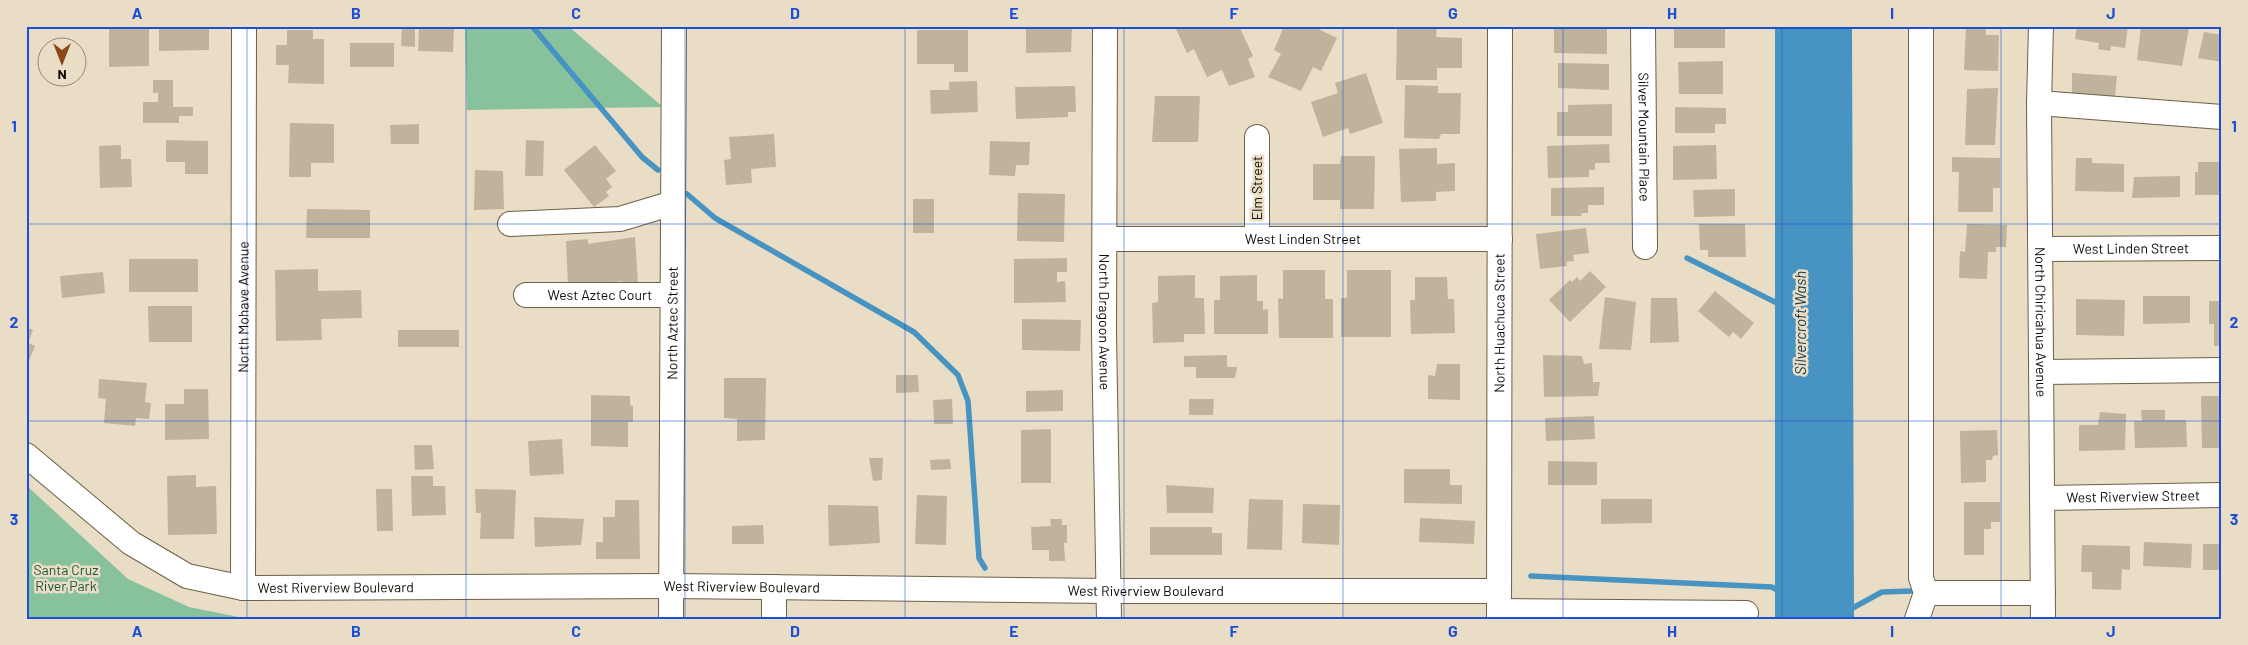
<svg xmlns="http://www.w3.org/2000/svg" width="2248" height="645" font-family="Barlow,sans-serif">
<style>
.green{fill:#88c29c}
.water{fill:#4793c1}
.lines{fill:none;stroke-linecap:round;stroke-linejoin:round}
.stream{stroke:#4793c1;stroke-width:5.5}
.building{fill:#c0b39b}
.minor-casing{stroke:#6c604a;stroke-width:26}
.minor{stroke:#fff;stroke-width:24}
.grid{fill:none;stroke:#1d4ed8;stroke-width:1;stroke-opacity:0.55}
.labels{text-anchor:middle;stroke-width:5;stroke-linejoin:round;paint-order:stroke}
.street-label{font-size:14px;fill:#110c05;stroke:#eaddc5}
.park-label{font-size:14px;fill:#1d5535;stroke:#eaddc5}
.water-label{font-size:15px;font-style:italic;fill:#14364a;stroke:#eaddc5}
.neatline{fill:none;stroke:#1d4ed8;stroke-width:2}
.grid-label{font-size:16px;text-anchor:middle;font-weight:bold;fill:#1d4ed8}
</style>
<rect width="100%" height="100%" fill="#eaddc5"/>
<path class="green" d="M465,26H568L663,107L467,110Z
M26,485L128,579L189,607L249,619H26Z"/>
<path class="water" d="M1775,26H1852L1854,619H1775Z"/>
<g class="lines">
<path class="stream" d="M532,26L642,157L658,170
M687,194L715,218L914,332L958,375L968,401L979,558L985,568
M1687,258L1781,305
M1531,576L1772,587L1781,593
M1849,610L1882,592L1912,591"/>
</g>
<path class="building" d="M109,26H149V66L109,67Z
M159,26H209V50L159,51Z
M402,26H415V47L401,46Z
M432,26L454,28L453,52L418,51L419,28L432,29Z
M1026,26H1072L1071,52L1026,53Z
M1182,26H1214L1215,30L1222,26H1239L1253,56L1248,59L1255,77L1229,86L1222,70L1207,77L1194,49L1187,53L1176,29Z
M1284,26H1312L1337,38L1321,71L1313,67L1301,91L1268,77L1281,54L1274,50Z
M1397,26L1437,27L1436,37L1462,38V68H1437V80H1396Z
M1554,26H1607V54L1554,53Z
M1674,26H1725V48H1674Z
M1966,26H1986V35H1999L1998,71L1964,70Z
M2077,26H2128L2125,48L2111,46L2110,51L2098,49L2099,43L2075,39Z
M2141,26H2169L2189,29L2182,66L2137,60Z
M287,30H313V39H324V84L288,83L289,65H276V45H287Z
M917,30H968V72H954V64H917Z
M2204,32L2222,35V62L2198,58Z
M350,43H394V67H350Z
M1723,61V94H1679L1678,62Z
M1558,63L1609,64V90L1558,88Z
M1366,73L1383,123L1350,134L1348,128L1323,137L1311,102L1338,93L1335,83Z
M2072,73L2117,76L2115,97L2072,94Z
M153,80H173V107H193V116H179V123H143V102H158V93H153Z
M977,81L978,112L931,114L930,90H949V82Z
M1405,85L1438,86V93H1461L1460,134H1441L1439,139L1404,138Z
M1075,86L1076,112H1068V117L1016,119L1015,87Z
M1998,88L1995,145H1965L1967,89Z
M1155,96H1200L1198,142H1152Z
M1612,104V136H1557V112H1568V105Z
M1675,107L1726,108V124H1715V133H1675Z
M290,123L334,124V163H311V177H289Z
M419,124V144H391L390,125Z
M774,134L776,167L751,169L752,183L726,185L724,160L731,159L729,137Z
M166,140L208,141V174H185V162H166Z
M526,140L544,141L543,176H525Z
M990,141L1030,142L1029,165H1016L1015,176L989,175Z
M1609,144L1610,163H1595V170H1589V177L1548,178L1547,146Z
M121,145V159H131L132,187L100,188L99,146Z
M595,145L616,171L606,179L612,187L606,192L609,196L594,207L564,170Z
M1716,145L1717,179L1673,180V146Z
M1437,148V164L1455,163V191L1436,192V201L1401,202L1399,149Z
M1341,156H1375L1374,209H1340V200H1313V164H1340Z
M1952,157L2000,158V188H1993V212H1958L1959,172H1952Z
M2076,158H2092V163L2124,164V192L2075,191Z
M2198,162H2222V195H2195V172H2198Z
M475,170L503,171L504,209L474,210Z
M2180,176V197L2132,198L2134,177Z
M1604,187V205H1588V213H1582L1581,216H1551V188Z
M1735,189V216L1694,217L1693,190Z
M1018,193L1065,194L1064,242L1017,241Z
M913,199H934V233H913Z
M307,209L370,210V238H306Z
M1699,224H1745L1746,257H1708V250H1700Z
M1967,224L2007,225L2006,247H1996V252H1988L1987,279L1959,278L1960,251L1965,252Z
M1586,228L1589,253L1573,255L1574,261L1566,262L1567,266L1540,269L1536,234Z
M635,237L638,283L623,285V281L568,287L566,241L588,239V244Z
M1067,258V272H1057V282L1065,281L1066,302L1014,303V259Z
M129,259H198V292H129Z
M318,269V291L361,290L362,318L321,319L322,340L276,341L275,270Z
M1283,270H1325V299H1333V338H1279L1278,298L1283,299Z
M1347,270H1391V337H1341V298H1347Z
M1590,271L1606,287L1570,322L1549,300L1570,280L1572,282L1577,277L1580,281Z
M103,272L105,293L62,298L60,276Z
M1195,275V298H1204L1205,334H1184V342L1153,343L1152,303L1158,302V276Z
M1257,275V301H1263V310L1268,309V334H1214V300H1220V276Z
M1415,277H1447L1448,299H1454L1455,333L1411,334L1410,300H1415Z
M1715,291L1754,323L1741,339L1733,332L1729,337L1698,311Z
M2143,296H2190V323L2143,324Z
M1605,297L1636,302L1631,350L1599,349Z
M1651,298H1677L1679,342L1650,343Z
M2076,299L2125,300L2124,336L2076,335Z
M2209,301H2222V346H2214V324H2209Z
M148,306H192V342H149Z
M1022,319L1081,320L1080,351L1022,350Z
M26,327L33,330L28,343L35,346L26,368Z
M398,330H459V347H398Z
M1227,355V367H1237L1235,378H1196V367H1184V356Z
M1543,355L1582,356L1584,364L1592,363L1593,382H1600L1598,396L1544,397Z
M1437,364H1460V400L1428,399V375L1435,376Z
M896,375H918L919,392L896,393Z
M724,378H766L765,440L737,441V419L724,418Z
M99,379L147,383L145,402L151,403L149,419L136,418L135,426L104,423L106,399L98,398Z
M184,389H208L209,439L165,440V404H184Z
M1063,390V411L1026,412V391Z
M591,395L630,396V405L633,406V422H628V447L591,446Z
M2201,396H2222V448H2202Z
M952,399L953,424H934L933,400Z
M1189,399H1214L1213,415H1189Z
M2141,410H2165V420H2186L2187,447L2135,448L2134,421H2142Z
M2100,412L2126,414L2125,450L2079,451V425H2098Z
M1594,416L1595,439L1546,441L1545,418Z
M1051,429V483H1021V430Z
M1997,430L1998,455L1993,456L1992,460H1986V482L1961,483L1960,431Z
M562,439L564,474L530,476L528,441Z
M414,445H432L434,469L415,470Z
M869,458H883L882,480L873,481Z
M950,459L951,469L931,470L930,460Z
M1548,461L1597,462V485H1548Z
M1404,469H1450V485H1462V504L1404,503Z
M196,475V487L216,486L217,534L168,535L167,476Z
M411,476H433V486H445L446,515L412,516Z
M1166,485L1214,488L1213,513H1167Z
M376,489H392L393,531H377Z
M475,489L516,490L514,539H480L481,513H476Z
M917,495L947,496L946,545L915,544Z
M1249,499L1283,500L1282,550L1247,549Z
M1601,499H1652V523L1601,524Z
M615,500H639L640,559H596V542H603V517H615Z
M1964,502H2000V522H1991V529H1984V555H1964Z
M1303,504L1340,505L1339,545L1302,543Z
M828,505L878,506L880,543L829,546Z
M534,517L584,519L581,545L535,547Z
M1420,518L1475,521L1474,544L1419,542Z
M1050,519H1062V525H1067V543H1064L1065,561H1049V550H1032L1031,527L1051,526Z
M763,525L764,544H732V526Z
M1150,527H1212V533H1222V555H1150Z
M2144,542L2192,544L2191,568L2143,566Z
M2203,544H2222V570H2203Z
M2082,545L2130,546V570L2122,569L2121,590L2092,589V572H2081Z"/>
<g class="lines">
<defs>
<g id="minor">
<path id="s1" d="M1105,26L1104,334L1109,619"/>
<path id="s2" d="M1643,26L1645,247"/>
<path id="s3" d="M2041,26L2039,103L2043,619"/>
<path d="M2039,103L2222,117"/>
<path d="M1257,137V239"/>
<path d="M510,224L620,219L673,203"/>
<path id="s4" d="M1105,239H1500"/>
<path id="s5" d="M2041,249L2222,248"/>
<path id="s6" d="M526,295H672"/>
<path d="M2042,372L2222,370"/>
<path id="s7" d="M26,455L131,543L187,576L243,588L671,586L1109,591H1499"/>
<path id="s8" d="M2044,498L2222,495"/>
<path id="s9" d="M243,588L244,26"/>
<path d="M1926,593H2043"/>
<path d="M1499,611L1746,613"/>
<path id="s10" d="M671,619L674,26"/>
<path d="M774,619V587"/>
<path id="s11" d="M1499,619L1500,26"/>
<path d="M1917,619L1926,593L1921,578V26"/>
</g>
</defs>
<use href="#minor" class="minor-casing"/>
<use href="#minor" class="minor"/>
</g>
<path class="grid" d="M247,26V619M466,26V619M685,26V619M905,26V619M1124,26V619M1343,26V619M1563,26V619M1782,26V619M2001,26V619M26,224H2222M26,421H2222"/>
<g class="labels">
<g class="street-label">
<text dy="5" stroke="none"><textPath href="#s2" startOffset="111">Silver Mountain Place</textPath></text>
<text transform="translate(1257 188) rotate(-90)" y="5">Elm Street</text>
<text dy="5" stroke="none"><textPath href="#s4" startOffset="198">West Linden Street</textPath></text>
<text dy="5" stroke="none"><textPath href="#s5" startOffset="90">West Linden Street</textPath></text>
<text dy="5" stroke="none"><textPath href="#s6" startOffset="74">West Aztec Court</textPath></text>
<text dy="5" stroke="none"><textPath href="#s9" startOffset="281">North Mohave Avenue</textPath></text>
<text dy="5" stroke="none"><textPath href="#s3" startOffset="296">North Chiricahua Avenue</textPath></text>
<text dy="5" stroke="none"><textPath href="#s10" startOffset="296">North Aztec Street</textPath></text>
<text dy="5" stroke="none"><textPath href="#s1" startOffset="296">North Dragoon Avenue</textPath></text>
<text dy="5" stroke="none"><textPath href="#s11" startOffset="296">North Huachuca Street</textPath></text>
<text dy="5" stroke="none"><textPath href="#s8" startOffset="89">West Riverview Street</textPath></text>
<text dy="5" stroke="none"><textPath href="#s7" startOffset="758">West Riverview Boulevard</textPath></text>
<text dy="5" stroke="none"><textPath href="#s7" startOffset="352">West Riverview Boulevard</textPath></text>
<text dy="5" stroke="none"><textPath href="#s7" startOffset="1162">West Riverview Boulevard</textPath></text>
</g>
<g class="park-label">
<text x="66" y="575">Santa Cruz<tspan x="66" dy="16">River Park</tspan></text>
</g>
<g class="water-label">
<text transform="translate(1801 323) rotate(-90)" y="5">Silvercroft Wash</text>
</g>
</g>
<rect width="2248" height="645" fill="none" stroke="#eaddc5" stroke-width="55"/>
<g transform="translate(62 62) rotate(180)"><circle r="24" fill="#eaddc5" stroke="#938978"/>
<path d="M0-4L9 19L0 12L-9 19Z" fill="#8a4817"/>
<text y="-8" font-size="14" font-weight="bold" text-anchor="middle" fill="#110c05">N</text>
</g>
<rect x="28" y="28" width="2192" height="590" class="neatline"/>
<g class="grid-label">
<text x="137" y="19">A</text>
<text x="356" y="19">B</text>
<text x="576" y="19">C</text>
<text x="795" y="19">D</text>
<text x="1014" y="19">E</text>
<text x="1234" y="19">F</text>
<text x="1453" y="19">G</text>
<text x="1672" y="19">H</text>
<text x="1892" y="19">I</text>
<text x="2111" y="19">J</text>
<text x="14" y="132">1</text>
<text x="2234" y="132">1</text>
<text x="14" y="328">2</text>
<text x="2234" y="328">2</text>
<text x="14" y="525">3</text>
<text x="2234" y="525">3</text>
<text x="137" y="637">A</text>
<text x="356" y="637">B</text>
<text x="576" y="637">C</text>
<text x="795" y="637">D</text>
<text x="1014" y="637">E</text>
<text x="1234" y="637">F</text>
<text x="1453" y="637">G</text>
<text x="1672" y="637">H</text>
<text x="1892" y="637">I</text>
<text x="2111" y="637">J</text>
</g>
</svg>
